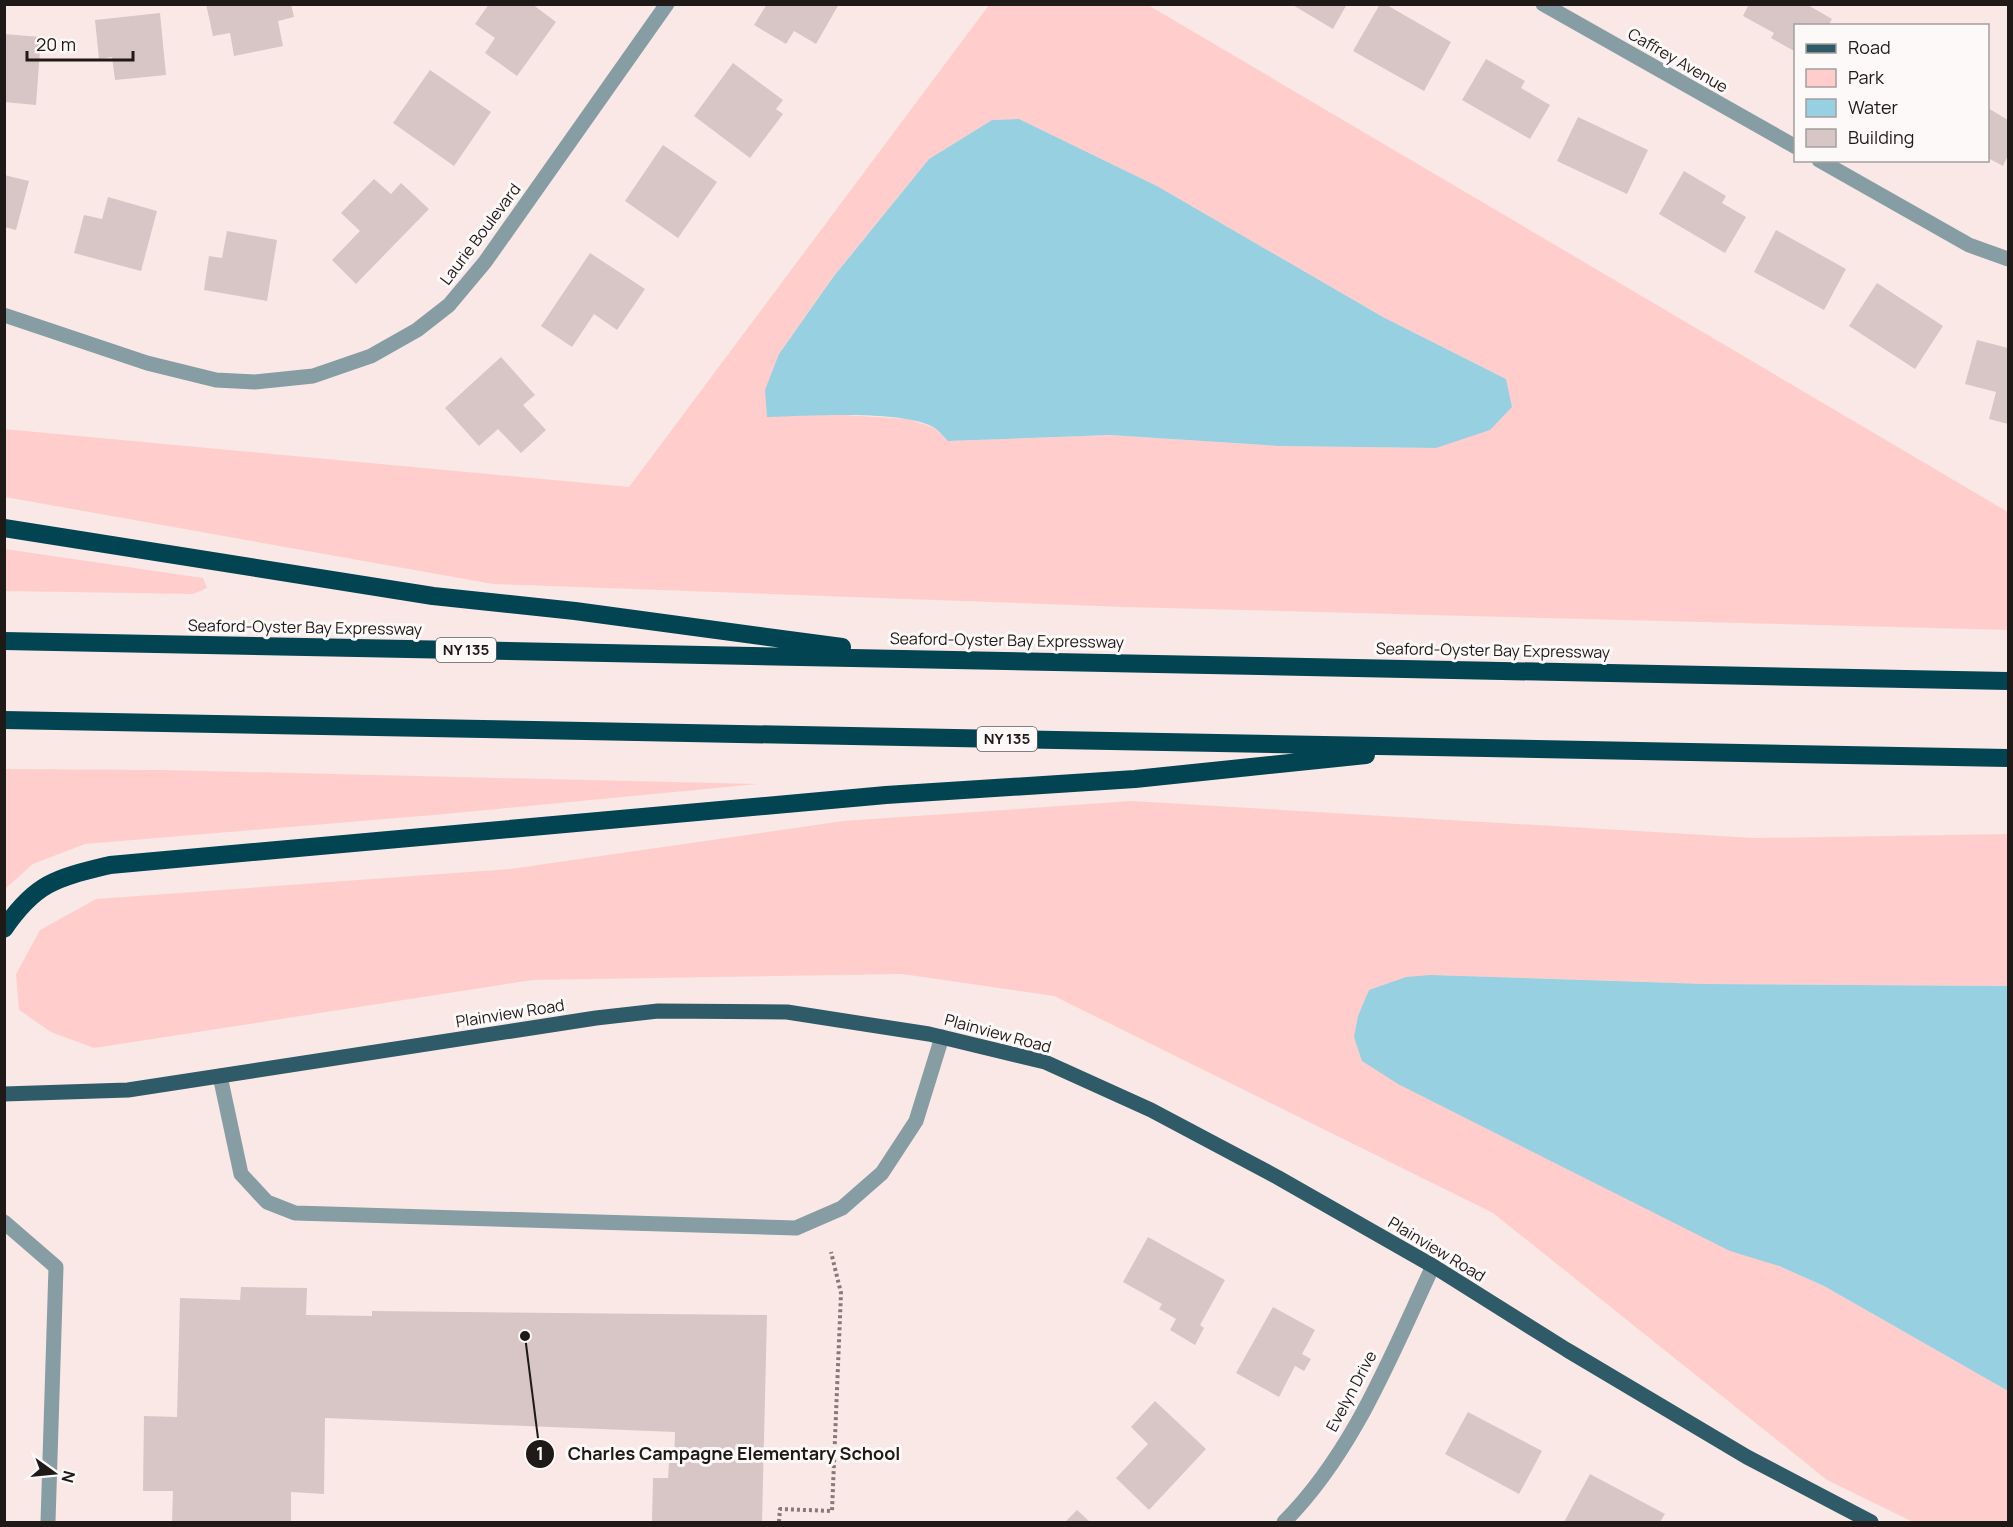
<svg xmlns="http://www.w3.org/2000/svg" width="2013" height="1527" font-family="Manrope,sans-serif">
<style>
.green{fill:#ffcecc;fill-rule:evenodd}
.water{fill:#97d0e0}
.building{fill:#d7c6c5}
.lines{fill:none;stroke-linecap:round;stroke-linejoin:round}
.path{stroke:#867a79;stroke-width:4;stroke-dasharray:3 3;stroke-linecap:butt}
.minor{stroke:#869da4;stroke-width:15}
.major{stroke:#2e5b67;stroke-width:15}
.highway{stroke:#024451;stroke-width:18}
.labels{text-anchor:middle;stroke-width:6;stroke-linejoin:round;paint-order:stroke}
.shield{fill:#fdf9f9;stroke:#625c5c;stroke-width:1.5}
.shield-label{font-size:15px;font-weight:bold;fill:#1f1918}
.street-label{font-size:16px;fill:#1f1918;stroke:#fdf9f9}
.leader{fill:none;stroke:#1f1918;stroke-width:2}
.callout-dot{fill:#1f1918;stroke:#fdf9f9;stroke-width:2}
.mark-label{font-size:18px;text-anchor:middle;font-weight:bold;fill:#fff}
.callout-label{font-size:18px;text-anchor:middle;font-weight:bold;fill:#1f1918;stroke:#fdf9f9;stroke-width:6;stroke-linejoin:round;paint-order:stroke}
</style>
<rect width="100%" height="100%" fill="#fae8e7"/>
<path class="green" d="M989,5H1148L2008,512V630L1125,607L493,584L5,497L4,429L629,487ZM1019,119L1157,186L1383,317L1506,379L1436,448L1278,446L1110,435L948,441L935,428L908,419L845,415L779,354L834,276L929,159L992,120Z
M5,549L203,578L207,588L193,594L5,591Z
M5,769L164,770L758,784L445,814L85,844L33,864L5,889Z
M1132,801L1755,838L2008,834V986L1706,984L1431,975L1779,1266L1824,1286L2008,1391V1522H1913L1827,1480L1493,1213L1054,996L902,974L533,980L94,1048L51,1032L19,1010L16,974L40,930L96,899L510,869L843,821Z"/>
<path class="water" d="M1019,119L1157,186L1383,317L1506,379L1512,407L1490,430L1436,448L1278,446L1110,435L948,441C944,437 939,431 935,428C905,409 804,416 767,417L765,390L779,354L834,276L929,159L992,120Z
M1431,975L1706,984L2008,986V1391L1824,1286L1779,1266L1730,1251L1398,1084L1362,1061L1354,1037L1358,1016L1369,990L1406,977Z"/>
<path class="building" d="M206,4H291L294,17L278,21L283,46L234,56L230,33L213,36Z
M489,4H532L556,22L517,76L485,53L495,38L475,24Z
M767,4H839L816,44L794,31L786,44L754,25Z
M1291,4H1347L1333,29Z
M1380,4H1385L1451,42L1424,91L1353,51Z
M1749,4H1806L1832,19L1828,26H1796V52L1771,38L1774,33L1743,16Z
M160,13L166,75L115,80L112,57L99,59L95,20Z
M4,34L41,37L36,105L4,102Z
M1486,59L1525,81L1521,88L1550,105L1530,139L1462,100Z
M733,63L783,100L776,109L783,114L750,158L694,116Z
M430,70L491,112L454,166L393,123Z
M1988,108L2008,120V155L2003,166L1988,158Z
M1578,117L1648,150L1627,194L1557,161Z
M663,145L717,182L678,238L625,201Z
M1684,171L1726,196L1722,203L1746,217L1725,253L1659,214Z
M4,175L29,181L16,230L4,227Z
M374,179L391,194L401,183L429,209L356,284L332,260L360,231L341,213Z
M108,197L157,211L141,271L74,253L84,215L102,219Z
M1776,230L1846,269L1824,310L1754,272Z
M227,231L277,240L267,301L204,290L209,256L222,258Z
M590,253L645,289L617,330L594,314L572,347L541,326Z
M1877,283L1943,326L1915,369L1849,326Z
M1977,340L2008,348V424L1989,419L1996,392L1965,384Z
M501,357L535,395L523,405L546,430L521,453L498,429L479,446L445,408Z
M1148,1237L1225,1280L1200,1325L1204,1328L1195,1345L1170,1330L1176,1319L1159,1309L1162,1304L1123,1282Z
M241,1287L307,1288L306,1315L372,1316V1311L767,1315L762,1522H652L653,1478H668L669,1463H674L675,1432L325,1418L324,1494L291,1492V1522H172L173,1491H143L144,1416L177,1417L180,1298L240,1300Z
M1273,1307L1315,1330L1302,1354L1311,1359L1304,1371L1295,1366L1279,1397L1236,1373Z
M1155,1401L1206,1449L1149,1510L1116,1478L1148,1444L1131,1427Z
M1468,1412L1542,1451L1519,1494L1445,1454Z
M1590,1474L1665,1514L1660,1522H1564Z
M1077,1510L1090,1522H1065Z"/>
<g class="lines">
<path class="path" d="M779,1522L780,1509L832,1511L841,1293L831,1252"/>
<path class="minor" d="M1543,4L1796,147
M1819,160L1969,245L2008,259
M4,315L147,363L216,380L255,382L313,376L371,356L417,330L449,305L485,262L667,4
M220,1076L241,1174L267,1202L295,1213L796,1228L842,1208L882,1173L916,1121L942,1037
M4,1222L56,1267L48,1522
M1284,1522C1354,1452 1391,1355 1433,1266"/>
<path class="major" d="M4,1094L128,1090L596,1018L658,1011L787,1012L929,1034L1045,1062L1151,1110L1277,1177L1433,1266L1567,1350L1747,1457L1871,1522"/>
<path class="highway" d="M4,528L433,596L575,611L842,647
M4,641L2008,681
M4,720L2008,758
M4,929C36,882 57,878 110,865L886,795L1135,779L1366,755"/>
</g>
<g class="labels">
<g class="shield">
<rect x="436" y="638" width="60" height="24" rx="4.5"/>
<rect x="977" y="727" width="60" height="24" rx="4.5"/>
</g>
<g class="shield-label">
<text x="466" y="655">NY 135</text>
<text x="1007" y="744">NY 135</text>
</g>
<g class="street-label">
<text transform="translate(1678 60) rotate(30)" y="6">Caffrey Avenue</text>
<text transform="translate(480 234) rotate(-53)" y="6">Laurie Boulevard</text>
<text transform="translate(305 627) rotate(1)" y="6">Seaford-Oyster Bay Expressway</text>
<text transform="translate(1007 640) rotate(1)" y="6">Seaford-Oyster Bay Expressway</text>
<text transform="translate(1493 650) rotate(1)" y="6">Seaford-Oyster Bay Expressway</text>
<text transform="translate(510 1013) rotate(-9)" y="6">Plainview Road</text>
<text transform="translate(998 1033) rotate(15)" y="6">Plainview Road</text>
<text transform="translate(1437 1249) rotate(31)" y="6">Plainview Road</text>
<text transform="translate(1351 1391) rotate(-62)" y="6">Evelyn Drive</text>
</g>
</g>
<path class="leader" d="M525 1336L540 1454"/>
<g class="callout-dot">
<circle cx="525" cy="1336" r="6"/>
<circle cx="540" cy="1454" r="15"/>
</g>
<g class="mark-label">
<text x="540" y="1460">1</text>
</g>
<g class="callout-label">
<text x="734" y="1460">Charles Campagne Elementary School</text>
</g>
<rect width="2013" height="1527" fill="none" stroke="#1f1918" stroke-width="12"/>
<rect x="1794" y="24" width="195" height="138" fill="#fdf9f9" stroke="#a49f9f" stroke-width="1.5"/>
<rect x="1806" y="44" width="30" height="9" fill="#2e5b67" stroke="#a49f9f" stroke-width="1.5"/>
<text x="1848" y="54" font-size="18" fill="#1f1918">Road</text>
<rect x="1806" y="69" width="30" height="18" fill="#ffcecc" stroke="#a49f9f" stroke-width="1.5"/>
<text x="1848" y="84" font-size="18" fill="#1f1918">Park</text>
<rect x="1806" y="99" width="30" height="18" fill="#97d0e0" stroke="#a49f9f" stroke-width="1.5"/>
<text x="1848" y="114" font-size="18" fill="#1f1918">Water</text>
<rect x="1806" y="129" width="30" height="18" fill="#d7c6c5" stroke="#a49f9f" stroke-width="1.5"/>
<text x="1848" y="144" font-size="18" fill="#1f1918">Building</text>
<g transform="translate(54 1473) rotate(105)" stroke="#fdf9f9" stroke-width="4.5" paint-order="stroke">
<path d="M0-4.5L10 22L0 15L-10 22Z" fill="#1f1918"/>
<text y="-9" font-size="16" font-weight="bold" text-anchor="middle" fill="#1f1918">N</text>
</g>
<path d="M27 51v9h106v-9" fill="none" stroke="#1f1918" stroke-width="3"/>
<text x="36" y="51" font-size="18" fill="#1f1918" stroke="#fdf9f9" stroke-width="4.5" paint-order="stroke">20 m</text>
</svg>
